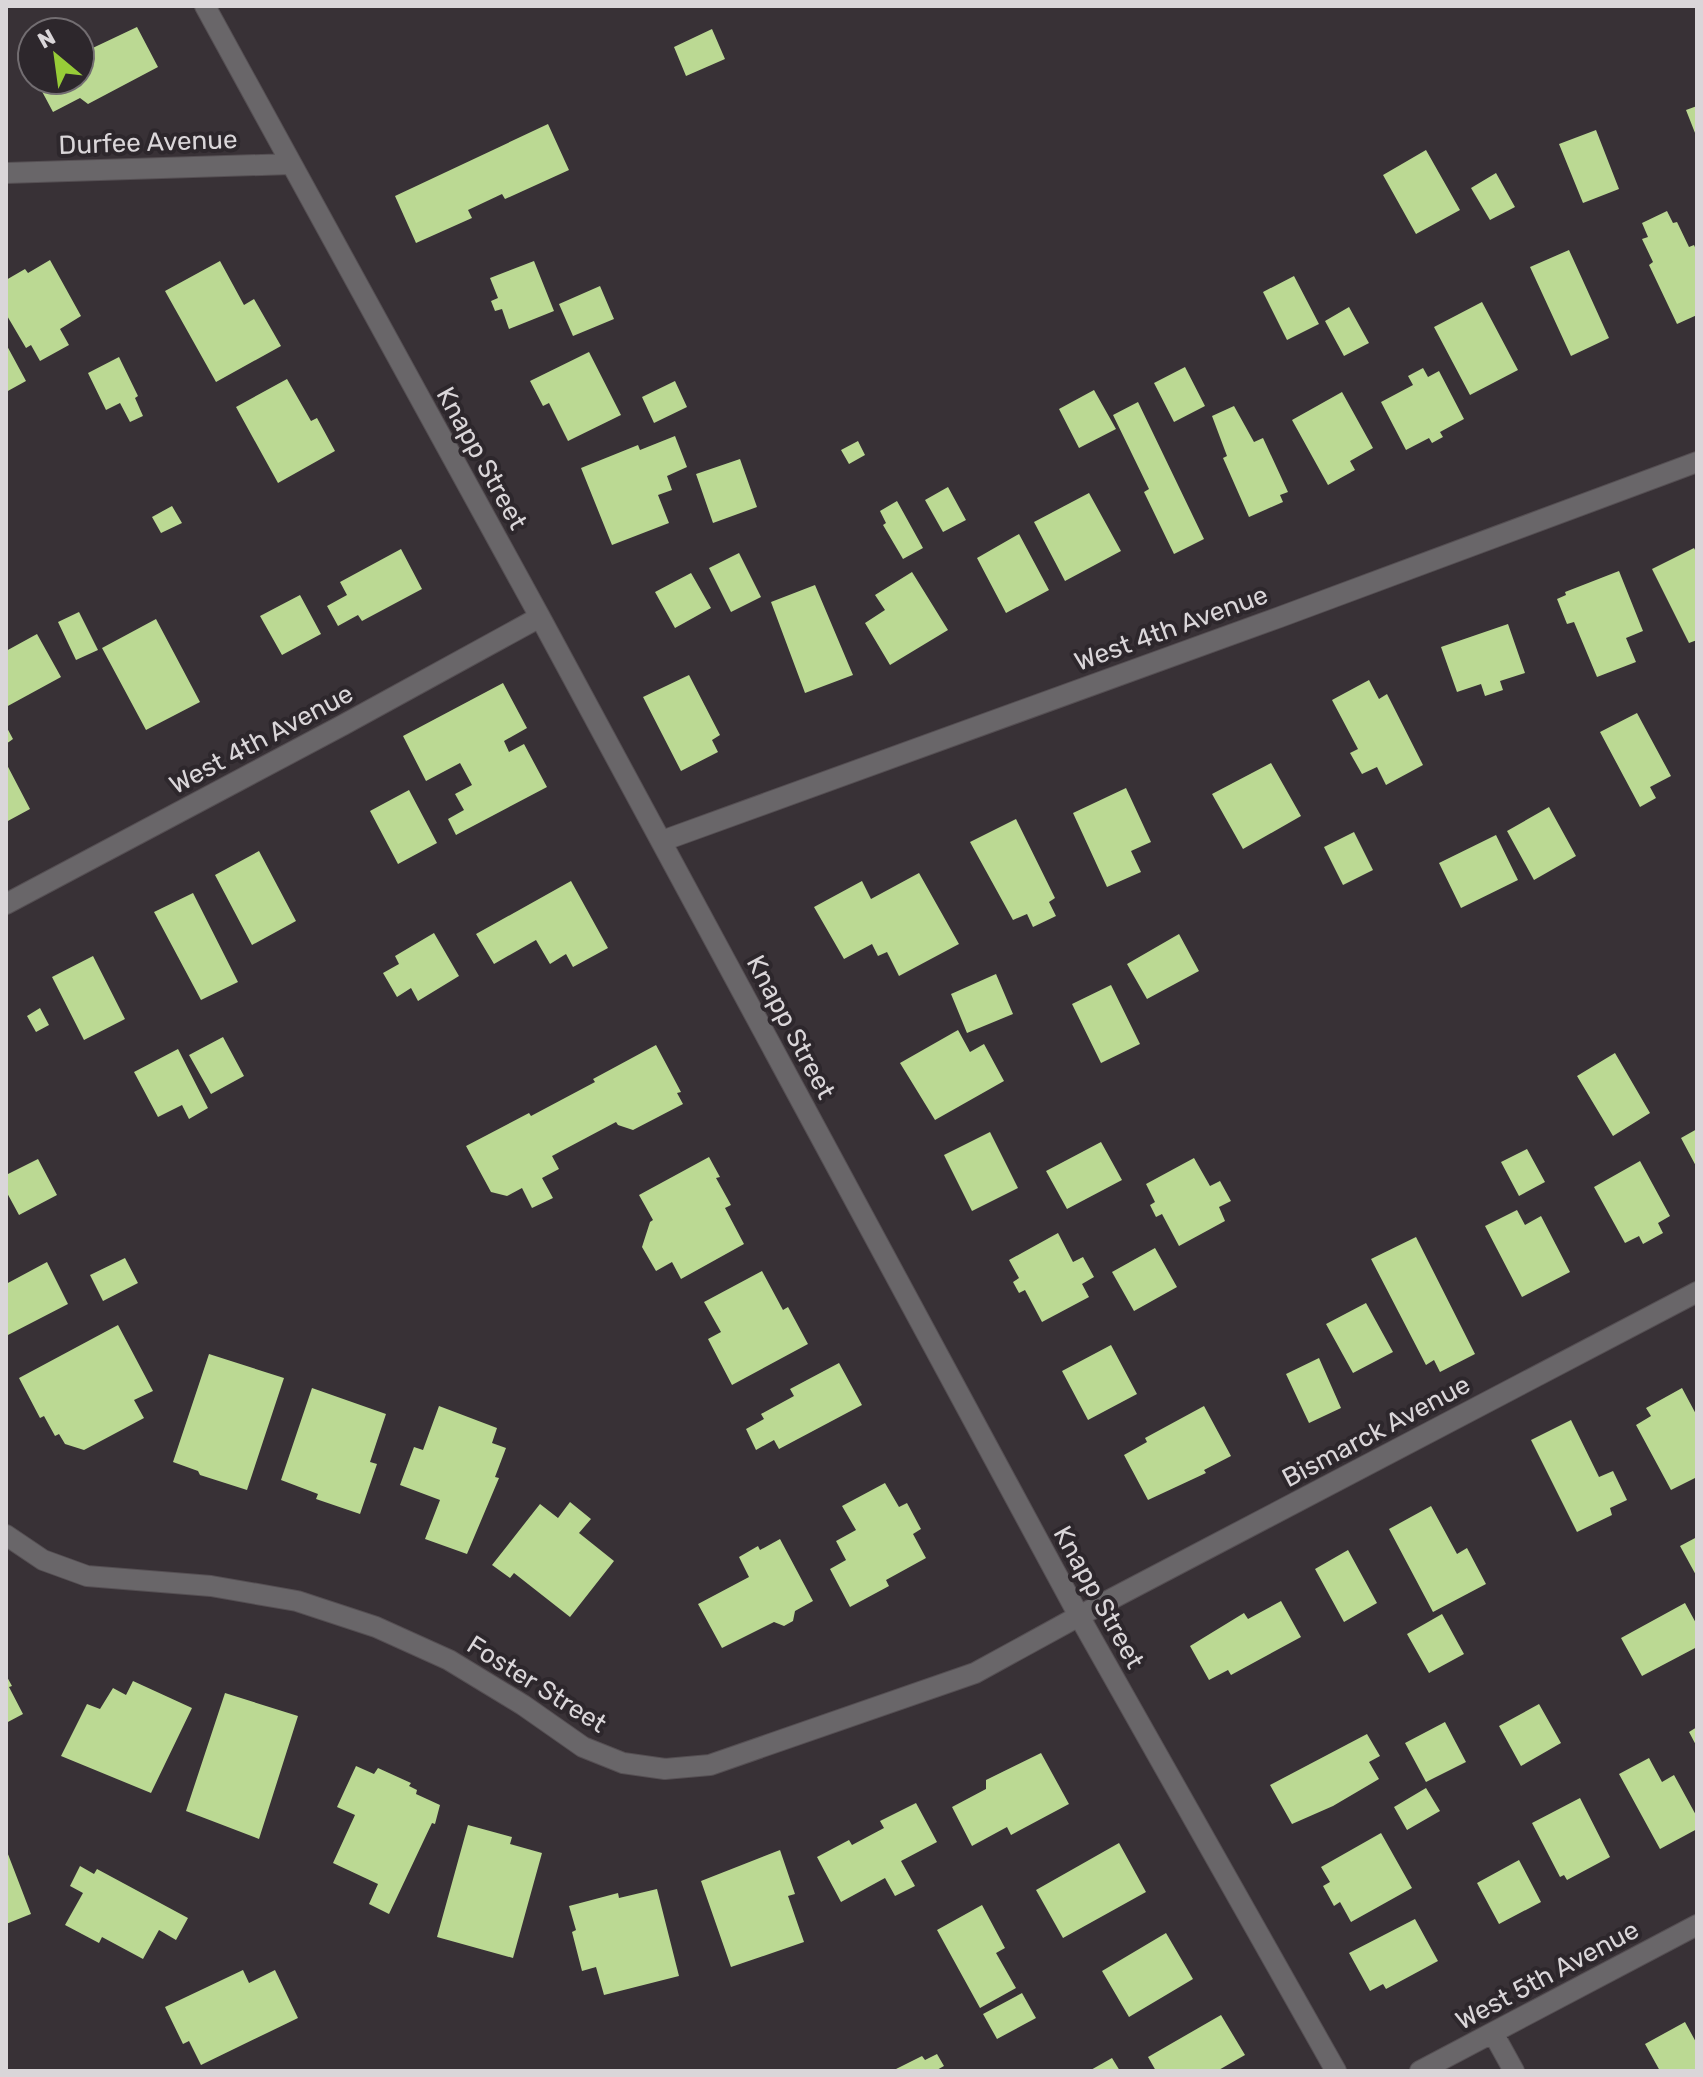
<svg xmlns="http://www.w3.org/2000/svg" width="1703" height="2077" font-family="Rubik,sans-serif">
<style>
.building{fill:#bbd993}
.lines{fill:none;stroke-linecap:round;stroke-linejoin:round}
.minor-casing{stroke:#554f53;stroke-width:22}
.minor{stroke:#696669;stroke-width:20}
.labels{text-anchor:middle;stroke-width:8;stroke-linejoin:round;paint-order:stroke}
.street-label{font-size:26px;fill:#dad6d9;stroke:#2d272c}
</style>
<rect width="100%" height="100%" fill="#383136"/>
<path class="building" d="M137,27L158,67L88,104L80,98L53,112L37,82L80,80V54Z
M712,29L725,59L686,76L674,47Z
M1697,106V138L1686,110Z
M548,124L569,170L505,199L502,194L468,210L472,218L416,243L395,196Z
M1596,130L1619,189L1583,203L1559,144Z
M1426,150L1460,210L1416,234L1383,175Z
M1496,173L1515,207L1490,220L1471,188Z
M1667,211L1673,223L1677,222L1689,247L1694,245L1697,252V315L1677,324L1649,265L1653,262L1642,239L1648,237L1642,223Z
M1569,250L1609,338L1571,356L1530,267Z
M50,260L81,316L60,329L69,345L40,361L31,345L26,348L6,314V280L25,269L28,273Z
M220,261L244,305L254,299L281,346L216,382L165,291Z
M534,261L554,311L509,329L502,309L495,311L491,301L498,298L490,278Z
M1294,276L1319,324L1287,340L1263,292Z
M600,286L614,319L573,336L559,304Z
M1482,302L1518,370L1470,395L1434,327Z
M1349,307L1369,343L1344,356L1325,321Z
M6,344L26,381L6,392Z
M589,352L621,415L568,441L549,403L543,406L530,381Z
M119,357L138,396L135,398L143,416L130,422L120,403L106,410L88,373Z
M1185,367L1205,406L1174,422L1154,383Z
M1423,368L1428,377L1439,371L1464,419L1440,432L1443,437L1432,443L1429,438L1406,450L1381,402L1413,385L1408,376Z
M287,379L311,421L317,418L335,451L278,483L236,407Z
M675,381L687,407L654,423L642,397Z
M1094,390L1116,429L1079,448L1059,409Z
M1342,392L1373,448L1350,461L1355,470L1328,485L1292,420Z
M1138,402L1204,539L1174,554L1144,492L1149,489L1113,415Z
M1234,406L1254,442L1263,438L1288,492L1280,495L1283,502L1249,517L1223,458L1227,456L1212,416Z
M675,436L687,467L667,476L672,490L658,495L669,523L612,545L581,468L638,445L640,450Z
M858,441L865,455L849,464L841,450Z
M740,459L757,507L713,523L696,474Z
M948,487L966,520L943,532L925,500Z
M1089,493L1121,551L1065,581L1034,522Z
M897,501L923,548L903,559L883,525L886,523L880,511Z
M172,506L182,523L161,533L152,517Z
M1019,534L1049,590L1006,613L977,558Z
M1694,548L1697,554V640L1689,643L1652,569Z
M401,549L422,589L362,621L358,615L338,626L327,606L347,595L340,582Z
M739,553L761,597L731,612L709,568Z
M1619,571L1643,631L1626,638L1636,662L1597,677L1574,622L1567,624L1557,599L1566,595L1565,592Z
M912,572L948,630L890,665L865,623L885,610L875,595Z
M691,573L711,608L675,628L655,592Z
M815,585L853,675L805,693L771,602Z
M300,595L321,634L282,655L260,616Z
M79,612L98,650L76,660L58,622Z
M156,619L200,702L146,730L102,648Z
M1508,624L1525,673L1500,681L1503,690L1485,696L1481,684L1457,692L1441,647Z
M37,634L61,677L6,707V651Z
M689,675L720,735L712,740L718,752L681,771L643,697Z
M1369,680L1379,699L1387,694L1423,765L1386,785L1377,767L1362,774L1350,753L1358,749L1332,700Z
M503,683L527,728L504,741L509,752L524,744L547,787L456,835L448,819L464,810L455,794L472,785L460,763L426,781L403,736Z
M1637,713L1671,776L1650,787L1656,798L1640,807L1600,732Z
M6,726L13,739L6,744Z
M6,763L30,809L6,822Z
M1271,763L1301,816L1243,849L1212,794Z
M1126,788L1151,842L1131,851L1141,872L1107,887L1073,813Z
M409,790L437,843L398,864L370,811Z
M1549,807L1576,856L1534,880L1507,831Z
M1016,819L1055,898L1049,902L1056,916L1033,927L1027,914L1013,920L970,842Z
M1354,832L1373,870L1343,885L1324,847Z
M1496,835L1518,880L1461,908L1439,863Z
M259,851L296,921L252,945L215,875Z
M919,873L959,944L899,976L887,952L878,956L872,944L844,959L814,907L862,881L871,899Z
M571,881L608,948L573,967L566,954L550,964L536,940L494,964L476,934Z
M193,893L238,982L201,1000L154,912Z
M434,933L459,976L418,1001L411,988L397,997L383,973L399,964L395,956Z
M1179,934L1199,971L1147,999L1127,964Z
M93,956L125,1019L84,1040L52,977Z
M996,974L1013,1014L967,1033L951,994Z
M1111,985L1140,1044L1101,1063L1072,1004Z
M40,1008L49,1025L36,1032L27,1016Z
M958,1030L970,1052L984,1044L1004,1081L935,1120L900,1063Z
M223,1037L244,1076L211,1094L189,1055Z
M656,1045L681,1092L677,1093L683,1104L633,1130L618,1125L616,1122L552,1156L559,1169L542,1178L553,1198L532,1208L522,1188L507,1196L491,1192L466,1146L529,1113L531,1116L595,1082L593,1079Z
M178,1049L208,1108L189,1119L182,1105L158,1117L134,1072Z
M1615,1053L1650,1113L1613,1136L1577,1076Z
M1697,1129V1168L1681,1138Z
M990,1132L1018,1188L972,1211L944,1155Z
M1101,1142L1122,1180L1067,1209L1046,1171Z
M1527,1149L1545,1182L1519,1196L1501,1162Z
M709,1157L720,1177L716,1178L731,1205L725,1208L744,1244L681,1279L672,1262L656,1271L642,1247L650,1222L653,1220L639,1195Z
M1194,1158L1210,1186L1220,1181L1231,1201L1219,1207L1225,1221L1179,1246L1162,1214L1156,1217L1150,1205L1155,1202L1146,1184Z
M38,1159L57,1195L19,1215L6,1191V1175Z
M1640,1161L1670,1216L1658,1223L1663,1233L1643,1244L1639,1236L1625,1243L1594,1187Z
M1517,1210L1525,1225L1541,1216L1570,1272L1522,1297L1485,1226Z
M1058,1233L1073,1262L1083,1257L1094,1277L1082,1284L1089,1297L1042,1322L1025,1290L1019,1293L1013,1282L1019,1278L1009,1260Z
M1416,1237L1475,1354L1440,1372L1434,1360L1426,1365L1371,1259Z
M1155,1248L1177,1287L1134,1311L1112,1272Z
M125,1258L138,1283L103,1301L90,1275Z
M47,1262L68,1304L6,1336V1284Z
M762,1271L783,1310L788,1307L808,1344L732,1385L708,1339L721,1332L704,1302Z
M1366,1303L1393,1352L1353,1373L1326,1324Z
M118,1325L153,1391L134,1400L144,1418L84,1450L65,1444L59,1434L55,1436L44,1416L40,1418L19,1378Z
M1111,1345L1137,1394L1088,1420L1062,1371Z
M209,1354L284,1378L247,1490L200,1475L198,1471L173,1462Z
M1319,1358L1341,1408L1309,1423L1286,1374Z
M839,1363L862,1405L779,1449L774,1440L756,1450L746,1429L764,1419L761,1414L794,1396L790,1389Z
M312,1388L386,1414L370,1462L377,1464L360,1514L316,1499L318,1494L281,1480Z
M1682,1388L1697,1416V1477L1671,1490L1636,1425L1651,1416L1646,1408Z
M439,1406L497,1428L492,1443L506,1448L495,1477L499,1478L467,1554L425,1539L440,1500L400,1485L414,1447L423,1450Z
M1204,1406L1231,1456L1204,1470L1206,1473L1148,1500L1124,1455L1147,1442L1145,1438Z
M1571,1420L1599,1477L1613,1471L1627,1500L1610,1508L1612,1515L1577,1532L1531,1440Z
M885,1483L899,1507L907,1503L921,1529L913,1534L926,1558L886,1580L889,1586L850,1607L830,1569L846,1560L836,1541L856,1530L842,1506Z
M570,1502L591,1519L579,1533L614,1561L570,1617L514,1573L510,1578L492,1565L540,1504L558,1518Z
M1431,1506L1457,1554L1467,1548L1486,1584L1433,1612L1389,1529Z
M1697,1537V1577L1680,1546Z
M780,1539L813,1601L795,1611L793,1621L784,1626L774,1622L722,1648L698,1604L749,1577L739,1557L758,1546L760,1550Z
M1348,1550L1377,1603L1344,1622L1315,1569Z
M1281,1601L1301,1637L1231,1675L1228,1670L1209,1680L1190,1646L1244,1613L1248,1619Z
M1685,1603L1697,1625V1647L1642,1676L1621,1638Z
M1442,1614L1464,1654L1429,1673L1407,1634Z
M6,1675L12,1686L9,1687L23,1714L6,1723Z
M133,1681L192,1708L151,1793L61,1756L87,1704L100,1709L113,1688L126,1695Z
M225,1693L298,1716L259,1839L186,1811Z
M1539,1704L1561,1743L1521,1766L1499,1726Z
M1445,1722L1466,1762L1426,1782L1405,1743Z
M1697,1727V1747L1689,1732Z
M1367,1734L1380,1756L1369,1762L1379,1779L1333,1806L1292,1824L1270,1785Z
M1041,1753L1069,1804L1011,1835L1007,1827L972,1846L952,1807L986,1789V1780Z
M1649,1758L1662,1782L1674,1775L1697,1817V1829L1660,1849L1619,1774Z
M356,1766L374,1774L378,1768L411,1783L409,1786L417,1790L416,1794L440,1805L435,1824L432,1823L389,1914L369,1904L378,1884L333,1863L355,1815L337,1807Z
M1426,1788L1440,1811L1407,1830L1394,1807Z
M1580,1798L1610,1857L1567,1880L1564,1875L1560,1877L1532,1823Z
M916,1803L937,1842L901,1861L915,1886L895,1896L885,1878L841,1902L817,1857L849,1840L852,1845L884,1828L880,1821Z
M468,1825L512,1837L510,1844L542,1853L513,1958L437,1937Z
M1381,1833L1412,1888L1351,1922L1340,1902L1334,1906L1323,1886L1330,1882L1321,1867Z
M1119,1843L1146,1892L1063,1938L1036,1890Z
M6,1849L31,1914L6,1924Z
M780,1850L795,1894L788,1896L804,1942L731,1967L701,1881Z
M1519,1860L1541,1902L1499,1924L1477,1883Z
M80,1866L94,1874L97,1869L188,1918L176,1940L159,1930L143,1959L102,1937L99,1943L65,1925L83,1893L70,1886Z
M657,1889L679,1976L604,1995L596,1967L582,1971L572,1932L576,1930L569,1906L618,1893L619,1898Z
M982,1905L1005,1948L996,1953L1016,1988L980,2008L937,1930Z
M1415,1919L1438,1961L1386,1989L1383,1984L1370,1991L1349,1953Z
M1166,1933L1193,1979L1129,2017L1102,1971Z
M243,1970L249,1983L275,1970L298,2018L201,2065L189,2041L183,2044L165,2007Z
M1022,1993L1036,2018L997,2039L983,2014Z
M1221,2015L1245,2055L1217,2071H1156L1148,2057Z
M1685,2022L1697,2044V2071H1660L1645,2044Z
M937,2054L944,2066L935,2071H892L922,2056L925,2060Z
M1112,2058L1120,2071H1089Z"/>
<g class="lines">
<defs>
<path id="minor" d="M205,6L540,617L1079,1616L1336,2071
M6,173L291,164
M662,841L1280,617L1697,462
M6,904L343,725L540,617
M6,1535L43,1560L87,1576L211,1586L297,1601L376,1627L449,1660L523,1705L583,1747L623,1763L665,1769L710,1765L975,1673L1079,1616L1697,1292
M1493,2033L1514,2071
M1420,2071L1697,1925"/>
</defs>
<use href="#minor" class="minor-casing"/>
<use href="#minor" class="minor"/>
</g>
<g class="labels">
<g class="street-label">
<text transform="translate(148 142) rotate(-2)" y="9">Durfee Avenue</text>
<text transform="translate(482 458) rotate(61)" y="9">Knapp Street</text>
<text transform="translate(1171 628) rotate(-20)" y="9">West 4th Avenue</text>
<text transform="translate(261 739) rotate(-28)" y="9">West 4th Avenue</text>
<text transform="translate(791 1027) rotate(62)" y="9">Knapp Street</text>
<text transform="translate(1376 1431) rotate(-28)" y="9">Bismarck Avenue</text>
<text transform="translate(1099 1597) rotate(61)" y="9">Knapp Street</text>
<text transform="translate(537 1684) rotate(32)" y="9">Foster Street</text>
<text transform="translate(1547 1975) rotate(-28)" y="9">West 5th Avenue</text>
</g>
</g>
<rect width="1703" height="2077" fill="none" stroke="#dad6d9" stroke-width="16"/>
<g transform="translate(56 56) rotate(331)"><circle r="38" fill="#2d272c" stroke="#726d71" stroke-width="2"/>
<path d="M0-6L14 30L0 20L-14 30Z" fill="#97cc38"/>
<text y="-12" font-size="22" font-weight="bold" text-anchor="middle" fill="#dad6d9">N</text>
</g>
</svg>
